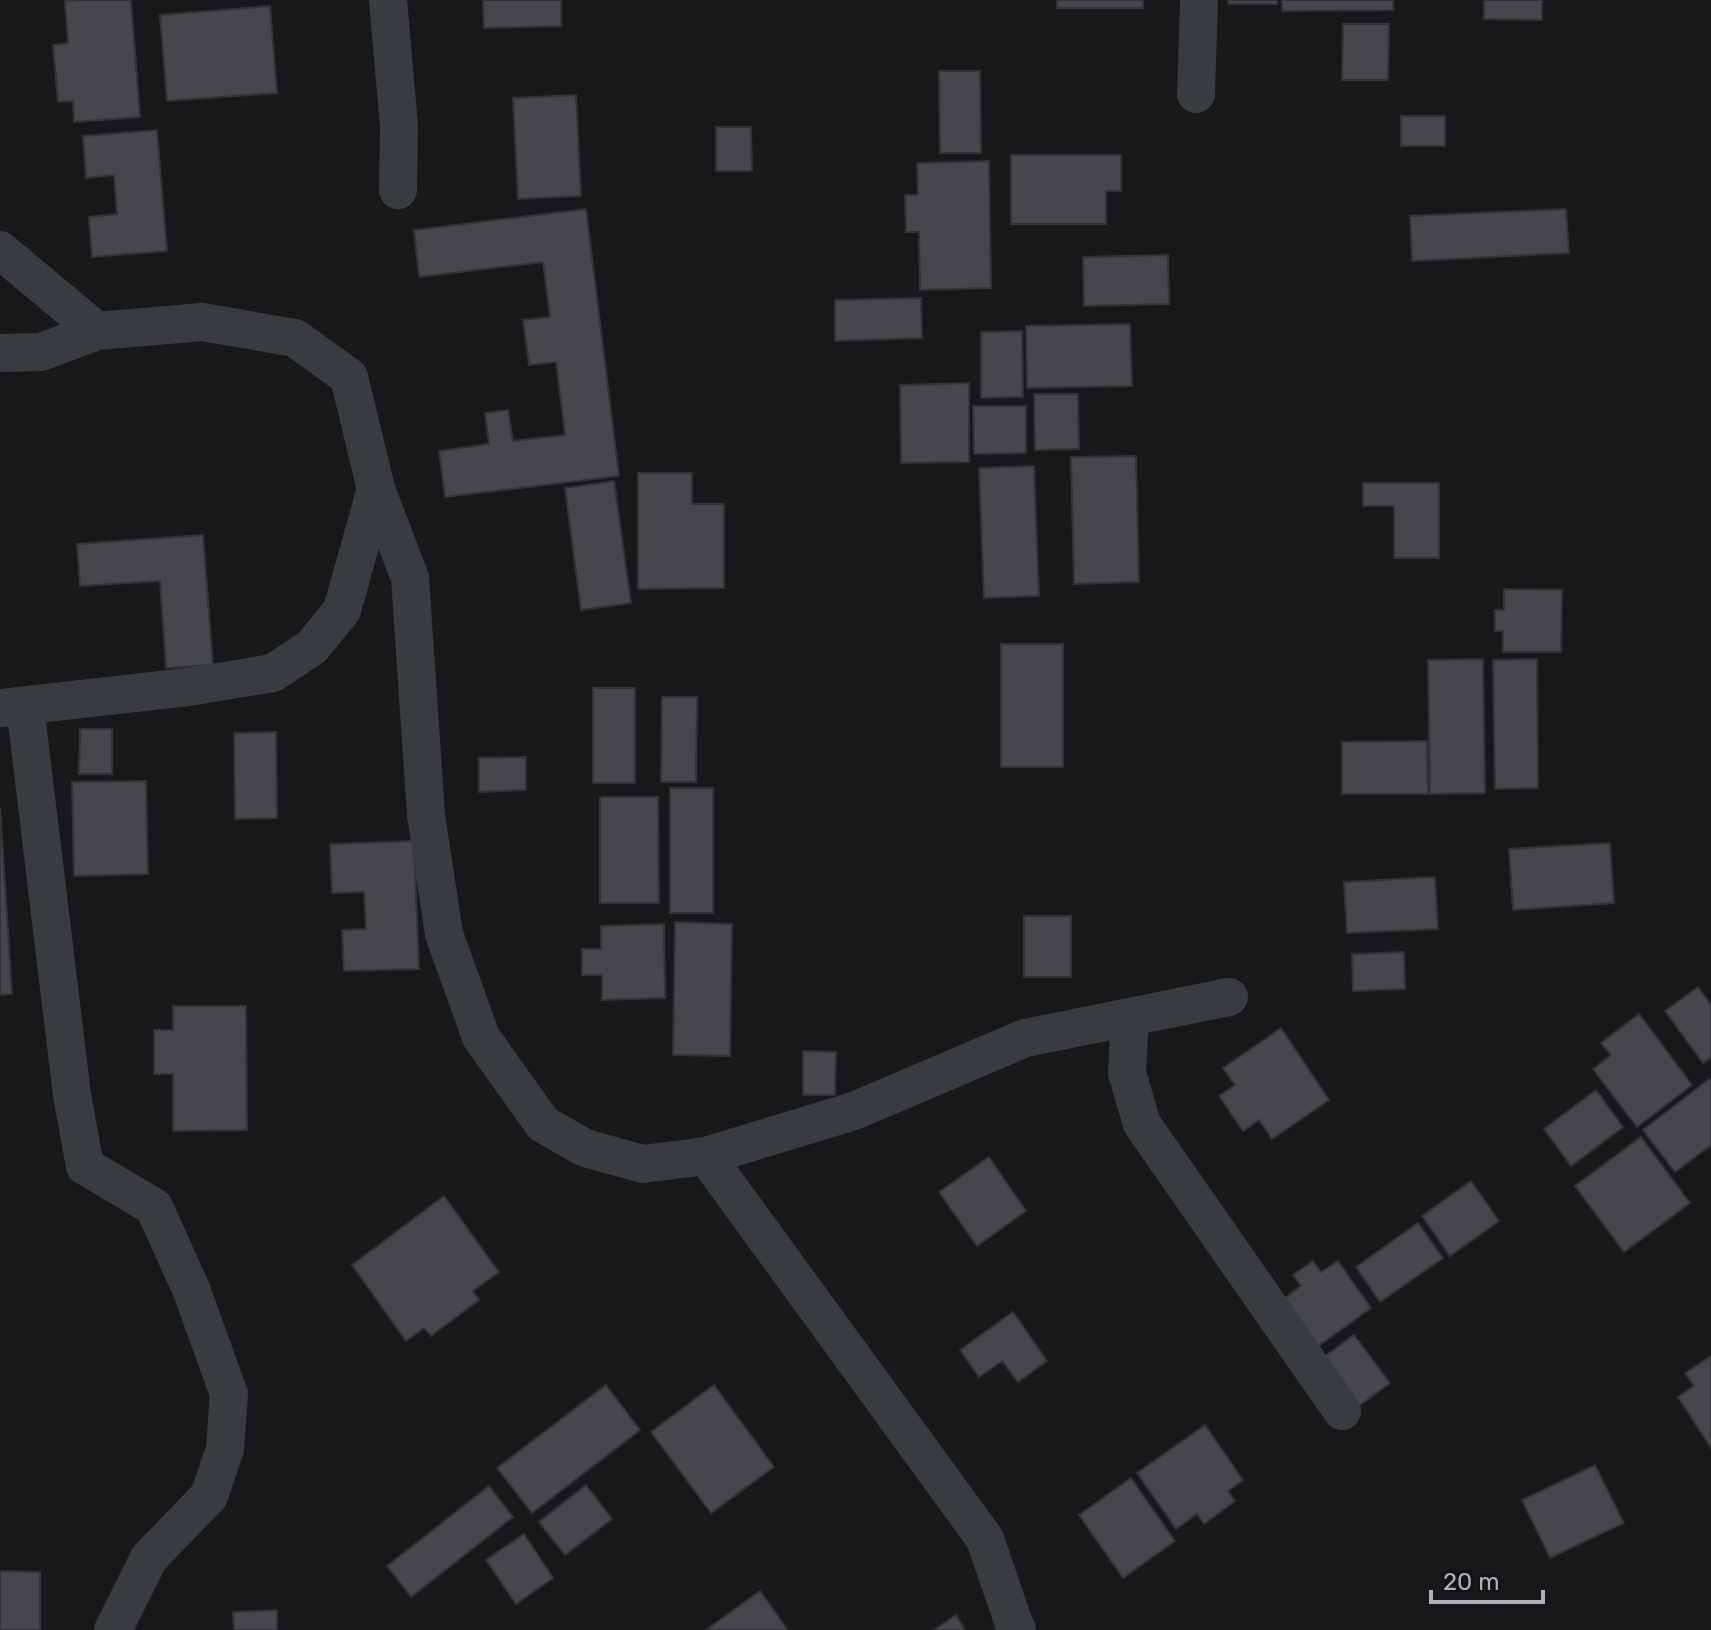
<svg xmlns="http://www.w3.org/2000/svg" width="1711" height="1630" font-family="Rubik,sans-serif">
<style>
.building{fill:#45474a;stroke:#323336;stroke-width:2}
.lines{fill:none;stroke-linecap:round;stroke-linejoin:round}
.minor{stroke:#393c3f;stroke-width:38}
</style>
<rect width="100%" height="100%" fill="#18181a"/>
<path class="building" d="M76,0H131L140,117L74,122L73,101L58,102L53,45L68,43L65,1Z
M483,0H561V26L484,28Z
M1057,0H1143V8H1057Z
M1228,0H1277V4H1228Z
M1282,0H1393V10L1282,11Z
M1484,0H1542V20L1484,19Z
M270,6L277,93L167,101L160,15Z
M1343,24H1389L1388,80H1342Z
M939,71H980L981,153H940Z
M576,95L581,196L518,199L513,98Z
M1401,116H1445V146H1401Z
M716,127H751L752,171H716Z
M157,130L167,251L92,257L89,217L117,214L114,175L86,178L83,136Z
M1011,155H1121V191H1106V224H1011Z
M989,161L991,288L920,290L919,232H906L905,195H918L917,163Z
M586,209L619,476L445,497L439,451L489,444L485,413L508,410L513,441L565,435L556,362L529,365L523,320L550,317L543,262L419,277L414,230Z
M1566,209L1569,253L1412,261L1410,216Z
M1168,255L1169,304L1084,306L1083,257Z
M921,298L922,338L835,341V300Z
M1130,324L1132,386L1027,388L1026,326Z
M1022,331L1023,397L981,398V332Z
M969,383V462L901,463L900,385Z
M1034,394H1078L1079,449L1035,450Z
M973,406H1026V453L974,454Z
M1136,456L1139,582L1074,584L1071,457Z
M1034,466L1039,596L984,598L979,468Z
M638,473H692V504H724V588L638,589Z
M614,481L631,603L581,610L565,488Z
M1363,483H1439V558H1394V506H1363Z
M203,535L213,665L166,668L160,581L80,586L77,544Z
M1504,589L1562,590L1561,652H1503V631H1495V610H1504Z
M1001,644H1063V767H1001Z
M1483,659L1485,793L1430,794L1428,660Z
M1537,659L1538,788L1495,789L1493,660Z
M593,688H635V783H593Z
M662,697H697L696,782H661Z
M80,729H112V774H79Z
M276,732L277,818L235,819L234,733Z
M1427,741L1428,794H1342V742Z
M526,757V790L479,792V758Z
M146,781L148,874L74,876L72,782Z
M670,788H713V913H670Z
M600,797H658L659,903H600Z
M0,807L12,994L0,995Z
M414,841L419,969L344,971L342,930L366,929L364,892L332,893L330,844Z
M1610,843L1614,903L1513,910L1509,849Z
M1435,877L1438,929L1347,933L1344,882Z
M1024,916H1071V977H1024Z
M675,922L732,924L730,1056L673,1055Z
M664,924L665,998L602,1000V975H582V949H601V926Z
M1404,952L1405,989L1353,991L1352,954Z
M1698,987L1711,1005V1057L1703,1063L1665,1011Z
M173,1006H246L247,1130L173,1131V1074H154V1030H173Z
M1639,1014L1692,1085L1637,1127L1593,1069L1611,1055L1601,1043Z
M1281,1028L1329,1100L1272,1139L1259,1120L1243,1131L1219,1096L1235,1085L1223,1068Z
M803,1051L836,1052L835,1095H803Z
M1709,1079L1711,1081V1145L1675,1172L1643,1130Z
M1596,1090L1623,1127L1571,1166L1544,1129Z
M1641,1137L1690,1203L1624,1252L1575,1186Z
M989,1157L1026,1211L977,1246L939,1192Z
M1471,1181L1499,1221L1450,1256L1422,1216Z
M444,1196L499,1272L473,1291L479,1300L431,1336L424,1328L406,1341L352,1265Z
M1418,1223L1443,1258L1380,1302L1356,1267Z
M1313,1261L1321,1272L1338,1261L1371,1308L1314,1349L1281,1301L1301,1286L1293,1275Z
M1013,1312L1047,1361L1018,1382L1002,1361L979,1377L960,1350Z
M1354,1335L1390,1383L1348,1414L1313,1365Z
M1711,1356V1448L1678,1397L1694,1386L1685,1373Z
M606,1385L640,1430L532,1513L497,1468Z
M714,1385L774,1467L711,1513L651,1432Z
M1205,1425L1243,1480L1228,1491L1235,1501L1204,1524L1197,1514L1176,1529L1137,1473Z
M1595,1465L1624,1523L1550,1558L1522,1500Z
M1131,1478L1175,1541L1123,1578L1079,1515Z
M586,1485L612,1519L565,1555L539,1522Z
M489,1486L513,1517L411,1597L387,1566Z
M524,1534L553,1578L516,1604L486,1560Z
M0,1571L40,1572V1630H0Z
M760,1591L788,1630H706Z
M277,1610V1630H234L233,1612Z
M956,1615L965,1630H934Z"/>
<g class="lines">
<path class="minor" d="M388,0L399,126L398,190
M1196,94L1199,0
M0,250L97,331
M0,353L41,352L97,331L202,322L295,338L349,377L376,489L342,610L312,647L273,673L188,687L1,708
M376,489L410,578L426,815L444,934L481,1037L543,1124L585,1148L643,1164L706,1156L854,1111L1025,1038L1229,997
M25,706L72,1095L85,1166L154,1207L191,1289L229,1394L225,1449L209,1496L149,1558L113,1630
M1130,1017L1127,1073L1142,1124L1342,1411
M706,1156L985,1539L1013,1621L1017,1630"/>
</g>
<path d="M1431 1590v12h112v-12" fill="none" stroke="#abb3b9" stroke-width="4"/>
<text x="1443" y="1590" font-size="24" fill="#abb3b9" stroke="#131315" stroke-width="6" paint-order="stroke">20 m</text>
</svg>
